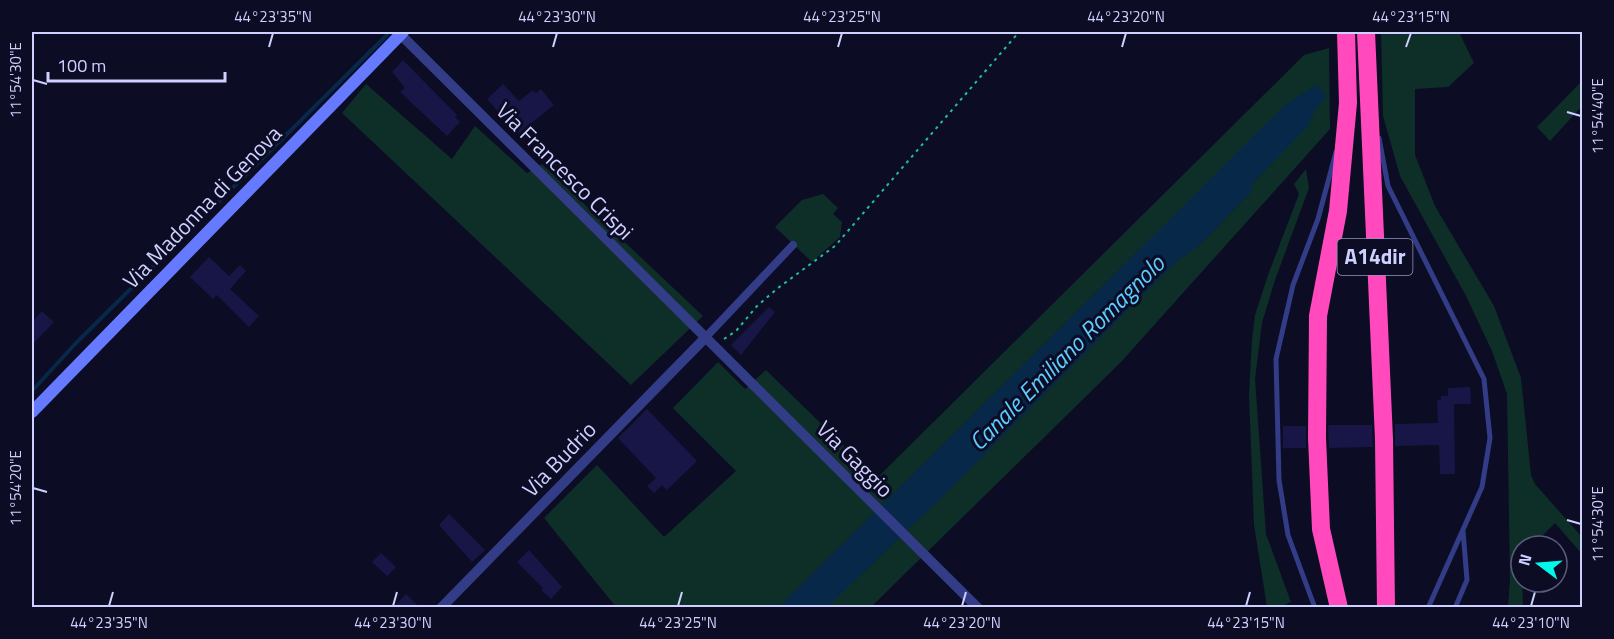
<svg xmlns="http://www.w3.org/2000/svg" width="1614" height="639" font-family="'Titillium Web',sans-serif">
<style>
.green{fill:#0e2e28}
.water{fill:#072848}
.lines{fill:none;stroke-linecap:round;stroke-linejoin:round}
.stream{stroke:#072848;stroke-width:4}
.building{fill:#181646}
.path{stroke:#22bf9d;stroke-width:2;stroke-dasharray:3 4.5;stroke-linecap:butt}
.service{stroke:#323c87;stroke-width:5}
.pedestrian{stroke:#323c87;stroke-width:8}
.minor{stroke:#323c87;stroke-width:10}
.secondary{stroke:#657aff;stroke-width:12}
.motorway{stroke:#ff49bd;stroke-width:18}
.ticks{fill:none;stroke:#ced0ff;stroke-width:2}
.labels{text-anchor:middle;stroke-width:6;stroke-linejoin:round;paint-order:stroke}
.shield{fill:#0c0c24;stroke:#9495bd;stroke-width:1.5}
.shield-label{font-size:21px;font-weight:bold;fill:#ced0ff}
.street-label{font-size:22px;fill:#ced0ff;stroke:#0c0c24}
.water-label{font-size:24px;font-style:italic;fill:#5ccdff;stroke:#0c0c24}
.neatline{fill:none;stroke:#ced0ff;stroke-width:2}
.ticks-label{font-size:15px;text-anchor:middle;fill:#ced0ff}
</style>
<rect width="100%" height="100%" fill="#0c0c24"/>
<path class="green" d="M1381,32H1459L1474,63L1448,87L1415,89V155L1435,206L1494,306L1521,378L1531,475L1535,484L1582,537V554L1555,523L1532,546H1521L1523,607H1508L1510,579L1507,394L1492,351L1465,294L1400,176L1383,116Z
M1329,48L1330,129L1121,362L871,607H616L544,518L597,465L664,537L736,471L673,408L718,362L745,389L766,370L877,478L1304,55Z
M1582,81V106L1550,141L1537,127Z
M366,84L452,159L475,126L527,173L542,164L703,316L631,385L342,113Z
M1306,169L1309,188L1275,280L1262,323L1255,379L1266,534L1291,602L1280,607H1267L1254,525L1249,395L1252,340L1255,315L1268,275L1299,194L1294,184Z
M823,194L838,208L833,214L842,222L840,237L812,262L775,227L802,200Z"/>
<path class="water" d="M1316,85L1327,96L1315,110L1308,126L1250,186L1253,190L1203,242L1174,264L938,501L827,607L778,608L1284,106Z"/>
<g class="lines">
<path class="stream" d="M32,391L76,343L387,35"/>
</g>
<path class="building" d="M403,60L457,115L455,117L460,122L447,136L400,92L405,88L392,72Z
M503,84L519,101L533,90L536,93L541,89L554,105L518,134L487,99Z
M209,257L229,276L240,265L246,271L230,289L259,316L249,327L217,295L213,299L190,277Z
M769,307L775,312L741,355L731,345Z
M42,311L54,322L32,345V322Z
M1470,387L1471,404H1454L1455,474H1440L1439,445L1395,446V424L1438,423L1437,400H1441V396H1448V388Z
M647,409L697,461L667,490L662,485L654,493L647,486L656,478L618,438Z
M1328,425H1372L1373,447L1329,448Z
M1283,426H1306V448H1283Z
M449,514L485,550L472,562L439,525Z
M529,550L562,587L551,599L541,590L543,588L517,562Z
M381,553L396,567L387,576L372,562Z
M406,594L420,608H393Z"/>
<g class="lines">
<path class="path" d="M724,339L736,331L757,306L778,288L835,246L1019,32"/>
<path class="service" d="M1379,138L1388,186L1484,379L1490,438L1482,487L1428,608
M1315,608L1288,535L1279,480L1276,359L1293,285L1318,219L1336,152
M1455,608L1467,580L1463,531"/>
<path class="pedestrian" d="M705,338L793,245"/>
<path class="minor" d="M398,32L978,608
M441,608L705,338"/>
<path class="secondary" d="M32,412L403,32"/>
<path class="motorway" d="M1366,32L1384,439L1386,608
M1339,608L1321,529L1317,438L1318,316L1338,211L1348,103L1346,32"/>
</g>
<path class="ticks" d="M269,47L273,33M553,47L557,33M838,47L842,33M1122,47L1126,33M1406,47L1411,33M33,80L47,84M1567,112L1581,116M33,488L47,492M1567,520L1581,524M109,606L113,592M393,606L397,592M678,606L682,592M962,606L966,592M1246,606L1250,592M1531,606L1535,592"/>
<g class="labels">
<rect class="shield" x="1337.5" y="239" width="75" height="36" rx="4.5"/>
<g class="shield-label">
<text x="1375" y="264">A14dir</text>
</g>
<g class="street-label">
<text transform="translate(565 171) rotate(45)" y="8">Via Francesco Crispi</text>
<text transform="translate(202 207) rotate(-46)" y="8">Via Madonna di Genova</text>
<text transform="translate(559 459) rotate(-46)" y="8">Via Budrio</text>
<text transform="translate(855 459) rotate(45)" y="8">Via Gaggio</text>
</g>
<g class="water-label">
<text transform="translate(1067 353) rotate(-45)" y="8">Canale Emiliano Romagnolo</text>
</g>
</g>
<rect width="1614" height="639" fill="none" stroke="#0c0c24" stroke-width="66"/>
<g transform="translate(1539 564) rotate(286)"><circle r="28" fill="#0c0c24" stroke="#5a5a7c" stroke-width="1.5"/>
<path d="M0-4.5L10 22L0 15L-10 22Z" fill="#00f9eb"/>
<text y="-9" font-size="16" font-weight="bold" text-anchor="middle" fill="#ced0ff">N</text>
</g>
<path d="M48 72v9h177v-9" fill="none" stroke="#ced0ff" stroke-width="3"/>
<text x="57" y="72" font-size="18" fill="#ced0ff" stroke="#0c0c24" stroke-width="4.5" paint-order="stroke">100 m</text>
<rect x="33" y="33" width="1548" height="573" class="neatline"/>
<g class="ticks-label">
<text x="273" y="22">44°23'35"N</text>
<text x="557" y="22">44°23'30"N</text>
<text x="842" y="22">44°23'25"N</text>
<text x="1126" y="22">44°23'20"N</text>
<text x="1411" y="22">44°23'15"N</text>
<text transform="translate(16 80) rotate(-90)" y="5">11°54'30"E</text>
<text transform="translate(1598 116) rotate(-90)" y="5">11°54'40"E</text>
<text transform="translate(16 488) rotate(-90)" y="5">11°54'20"E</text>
<text transform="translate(1598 524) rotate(-90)" y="5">11°54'30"E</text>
<text x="109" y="628">44°23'35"N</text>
<text x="393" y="628">44°23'30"N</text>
<text x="678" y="628">44°23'25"N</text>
<text x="962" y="628">44°23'20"N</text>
<text x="1246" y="628">44°23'15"N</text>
<text x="1531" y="628">44°23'10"N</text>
</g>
</svg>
